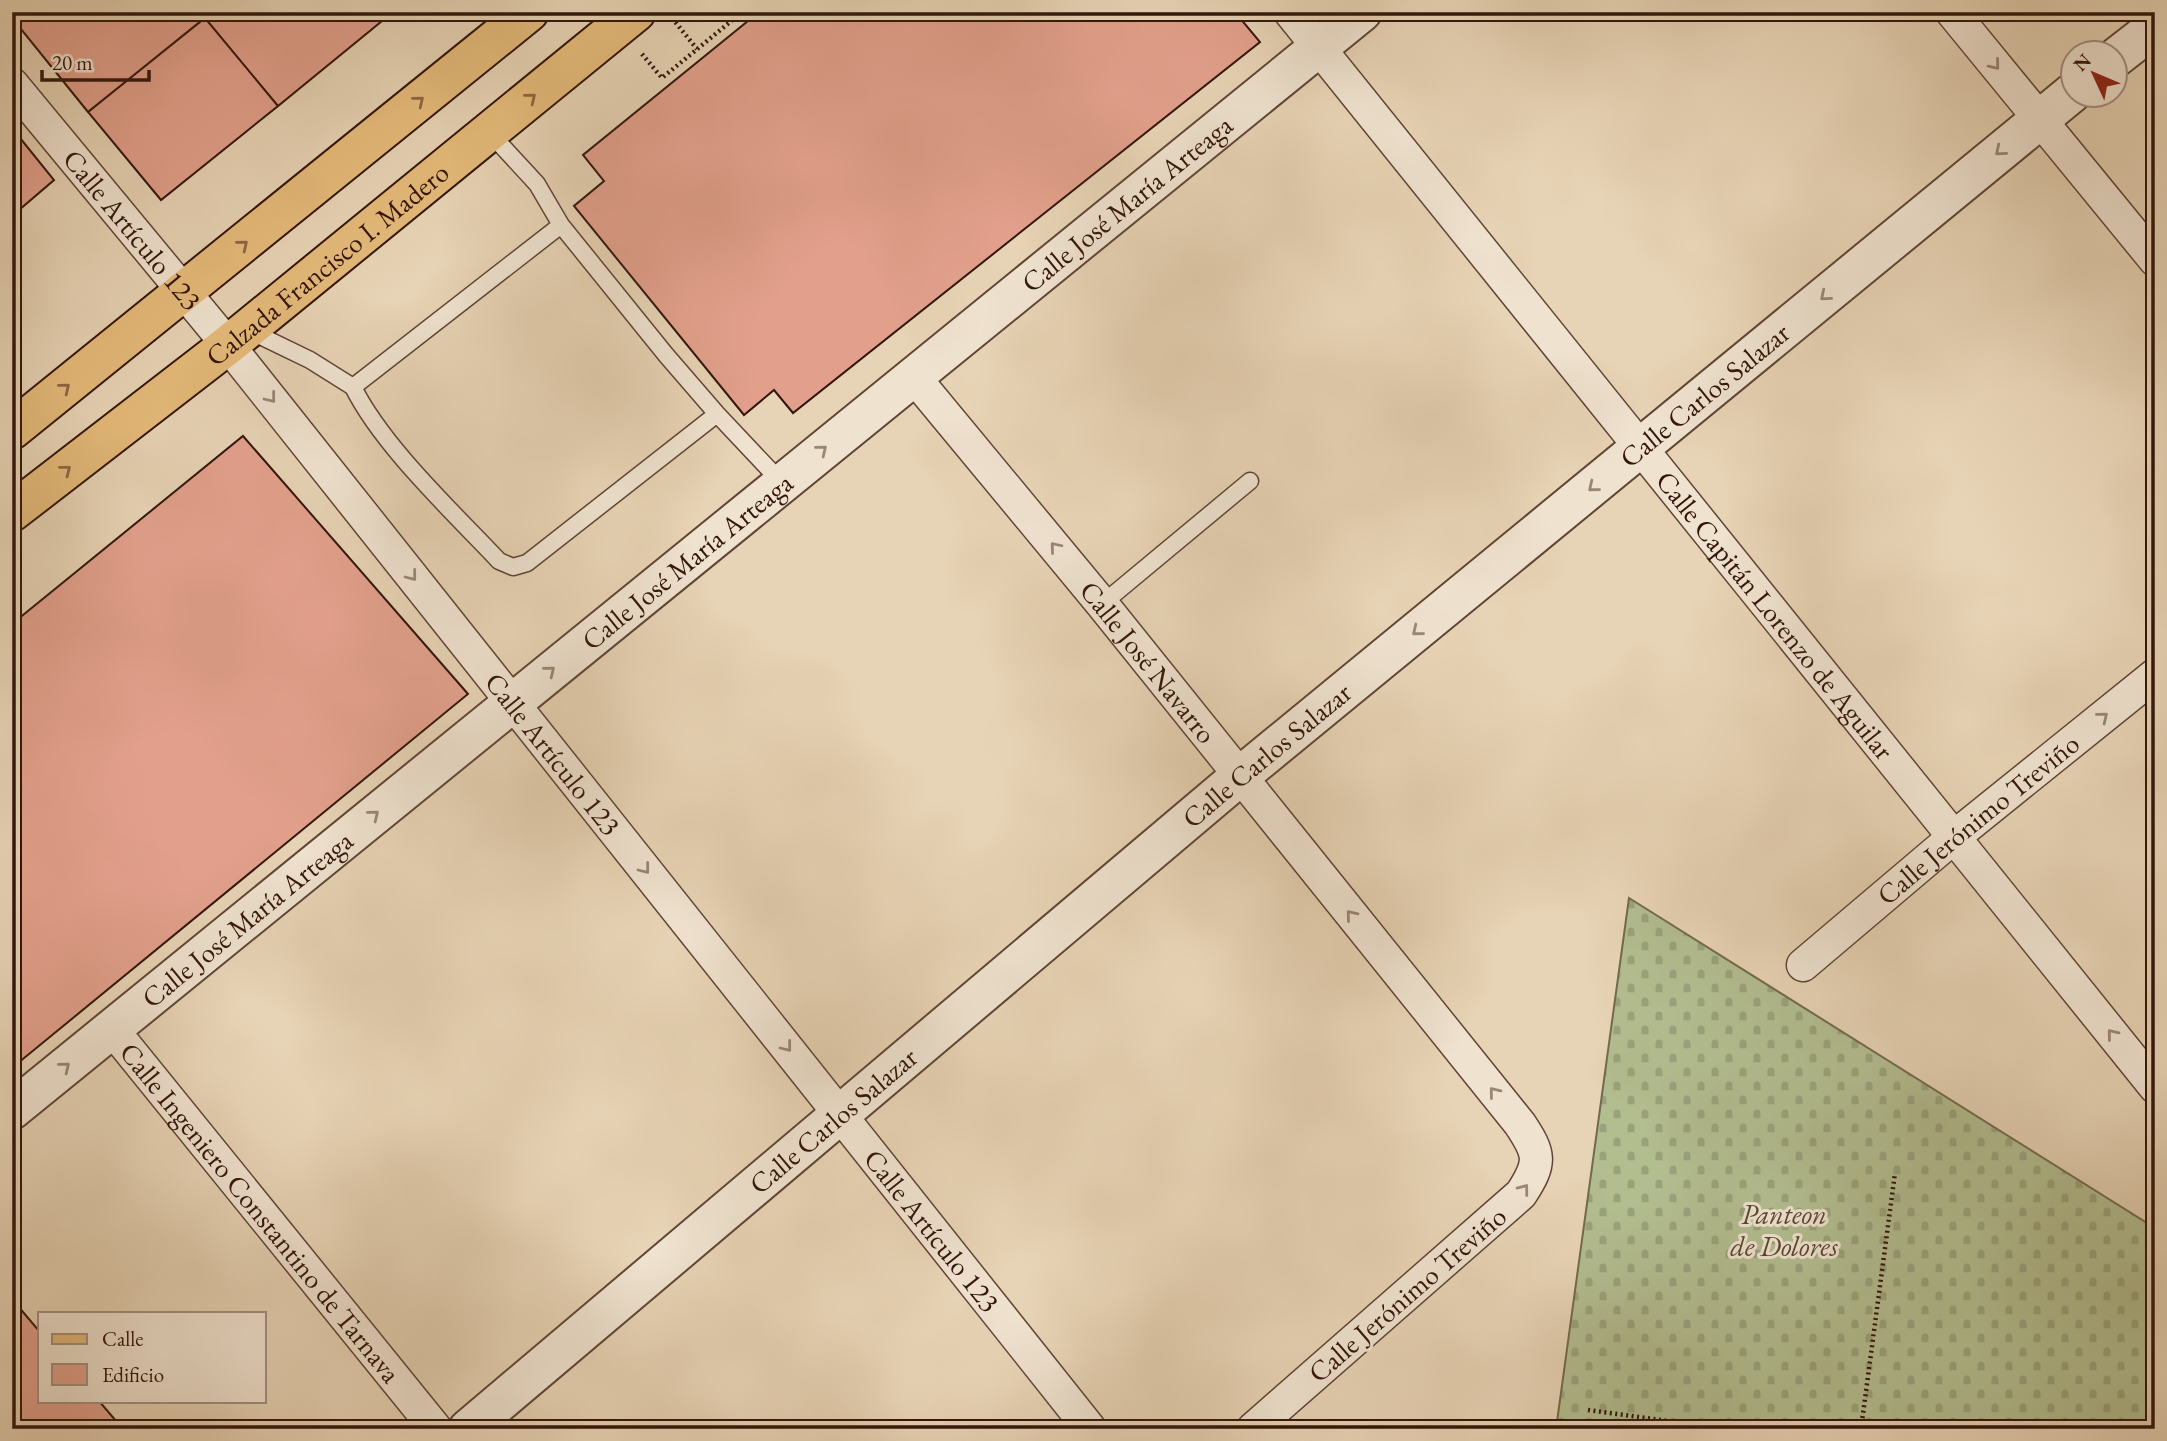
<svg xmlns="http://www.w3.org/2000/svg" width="2167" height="1441" font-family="'EB Garamond',serif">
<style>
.cemetery{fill:url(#cemetery-stones);stroke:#726a4e;stroke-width:2}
.building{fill:#e2a08c;stroke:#33160b;stroke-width:2}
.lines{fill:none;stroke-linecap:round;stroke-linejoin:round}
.service-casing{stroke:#604536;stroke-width:19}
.minor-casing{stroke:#604536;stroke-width:35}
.tertiary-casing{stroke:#604536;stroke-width:42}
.primary-casing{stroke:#33160b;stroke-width:42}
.path{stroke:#33160b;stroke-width:4.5;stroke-dasharray:2 3.5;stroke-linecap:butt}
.service{stroke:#efe2cf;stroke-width:16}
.minor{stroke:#efe2cf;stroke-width:32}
.tertiary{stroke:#efe2cf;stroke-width:38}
.primary{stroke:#e4ba7a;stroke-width:38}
.oneway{stroke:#9a8677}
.oneway2{stroke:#8c6842}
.labels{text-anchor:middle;stroke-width:6;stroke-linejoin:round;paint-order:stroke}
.street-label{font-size:28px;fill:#33160b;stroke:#efe2cf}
.park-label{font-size:28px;font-style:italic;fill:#594833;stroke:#efe2cf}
</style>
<defs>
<pattern id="cemetery-stones" width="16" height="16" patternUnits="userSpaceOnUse" patternTransform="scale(1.75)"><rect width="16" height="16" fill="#b2bd90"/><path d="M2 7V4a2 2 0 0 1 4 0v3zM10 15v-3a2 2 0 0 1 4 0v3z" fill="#9aa27b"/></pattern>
</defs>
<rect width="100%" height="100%" fill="#e7d3b5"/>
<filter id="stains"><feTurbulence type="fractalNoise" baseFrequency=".00286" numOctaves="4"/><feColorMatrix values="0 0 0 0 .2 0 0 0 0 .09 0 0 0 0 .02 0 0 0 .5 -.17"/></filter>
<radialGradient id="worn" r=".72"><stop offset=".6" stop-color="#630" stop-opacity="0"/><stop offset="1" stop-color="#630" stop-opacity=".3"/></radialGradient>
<path class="cemetery" d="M1629,898L2155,1228V1429H1556Z"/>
<path class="building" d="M20,12H212L88,112L12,18Z
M212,12H393L278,106L205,18Z
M759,12H1235L1260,42L793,413L774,390L744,415L574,206L604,181L583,155Z
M205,18L278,106L161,200L88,112Z
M12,128L54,180L12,216Z
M243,436L468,694L12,1068V624Z
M12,1299L40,1332V1401H99L123,1429H12Z"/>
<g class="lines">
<defs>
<path id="service" d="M489,132L537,184L561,225L666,355L717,414L782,483
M561,225L353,387C383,447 452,511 499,561L513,567L527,563L717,414
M248,330L310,360L353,387
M1102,604L1250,481"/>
<g id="minor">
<path id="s1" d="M1290,12L2155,1087"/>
<path d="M1952,12L2155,260"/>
<path id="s2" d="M12,84L228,345L1090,1429"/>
<path id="s3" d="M914,377L1102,604L1520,1124C1540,1154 1542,1162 1521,1194L1253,1429"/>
<path id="s4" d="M1803,965L1954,837L2155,675"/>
<path id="s5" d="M112,1029L436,1429"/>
</g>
<g id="tertiary">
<path d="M2114,59L2155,27"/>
<path id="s6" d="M12,1110L1362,12"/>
<path id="s7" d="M468,1429L1239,777L2072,93"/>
</g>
<g id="primary">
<path d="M12,430L529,12"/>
<path id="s8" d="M12,512L228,345L636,12"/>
</g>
</defs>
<use href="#service" class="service-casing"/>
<use href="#minor" class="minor-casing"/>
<use href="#tertiary" class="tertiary-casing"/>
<use href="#primary" class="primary-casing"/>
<path class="path" d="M672,18L697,49
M642,54L662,78L736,17L732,12
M1588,1410L1726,1429
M1861,1429L1895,1173"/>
<use href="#service" class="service"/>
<use href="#minor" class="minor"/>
<use href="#tertiary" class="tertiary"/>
<use href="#primary" class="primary"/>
</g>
<defs><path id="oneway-chevron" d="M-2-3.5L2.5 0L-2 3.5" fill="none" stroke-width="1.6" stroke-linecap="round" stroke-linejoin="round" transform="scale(1.75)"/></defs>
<g class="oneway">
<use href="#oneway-chevron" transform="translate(1995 65) rotate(51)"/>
<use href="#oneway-chevron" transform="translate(2000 151) rotate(140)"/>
<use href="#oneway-chevron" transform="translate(1825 296) rotate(140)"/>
<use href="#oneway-chevron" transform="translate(271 398) rotate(52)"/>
<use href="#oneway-chevron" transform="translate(822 450) rotate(-39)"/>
<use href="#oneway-chevron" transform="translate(1593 487) rotate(141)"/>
<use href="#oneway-chevron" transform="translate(1055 547) rotate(-130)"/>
<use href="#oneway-chevron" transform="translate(412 576) rotate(52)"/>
<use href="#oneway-chevron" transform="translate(1417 631) rotate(141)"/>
<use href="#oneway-chevron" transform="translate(550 671) rotate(-39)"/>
<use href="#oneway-chevron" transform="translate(2103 717) rotate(-39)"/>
<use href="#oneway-chevron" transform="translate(374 815) rotate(-39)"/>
<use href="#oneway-chevron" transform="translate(645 869) rotate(52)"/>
<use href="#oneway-chevron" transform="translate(1351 915) rotate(-129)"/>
<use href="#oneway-chevron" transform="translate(2112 1034) rotate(-129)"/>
<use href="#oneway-chevron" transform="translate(787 1047) rotate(52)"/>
<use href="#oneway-chevron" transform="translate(65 1067) rotate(-39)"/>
<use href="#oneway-chevron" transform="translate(1494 1092) rotate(-129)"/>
<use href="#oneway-chevron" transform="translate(1524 1189) rotate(-53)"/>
</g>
<g class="oneway2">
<use href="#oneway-chevron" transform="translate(531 98) rotate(-39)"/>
<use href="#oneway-chevron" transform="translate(419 101) rotate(-39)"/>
<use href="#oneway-chevron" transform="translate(243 245) rotate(-39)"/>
<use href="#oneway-chevron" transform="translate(65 388) rotate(-39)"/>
<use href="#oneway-chevron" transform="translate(66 470) rotate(-38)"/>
</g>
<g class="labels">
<g class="street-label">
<text dy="10" stroke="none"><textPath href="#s6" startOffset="1437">Calle José María Arteaga</textPath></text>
<text dy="10" stroke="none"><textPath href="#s2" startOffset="189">Calle Artículo 123</textPath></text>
<text dy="10" stroke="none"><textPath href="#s8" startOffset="401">Calzada Francisco I. Madero</textPath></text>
<text dy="10" stroke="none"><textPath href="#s7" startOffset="1612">Calle Carlos Salazar</textPath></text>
<text dy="10" stroke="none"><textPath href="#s6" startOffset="870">Calle José María Arteaga</textPath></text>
<text dy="10" stroke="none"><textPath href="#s1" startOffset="774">Calle Capitán Lorenzo de Aguilar</textPath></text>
<text dy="10" stroke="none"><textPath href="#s3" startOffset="369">Calle José Navarro</textPath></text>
<text dy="10" stroke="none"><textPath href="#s2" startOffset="861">Calle Artículo 123</textPath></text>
<text dy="10" stroke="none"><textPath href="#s7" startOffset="1045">Calle Carlos Salazar</textPath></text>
<text dy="10" stroke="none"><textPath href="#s4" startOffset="228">Calle Jerónimo Treviño</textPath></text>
<text dy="10" stroke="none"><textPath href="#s6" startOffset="303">Calle José María Arteaga</textPath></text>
<text dy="10" stroke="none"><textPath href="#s7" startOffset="478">Calle Carlos Salazar</textPath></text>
<text dy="10" stroke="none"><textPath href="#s5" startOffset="236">Calle Ingeniero Constantino de Tarnava</textPath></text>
<text dy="10" stroke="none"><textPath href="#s2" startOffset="1470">Calle Artículo 123</textPath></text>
<text transform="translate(1407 1294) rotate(-41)" y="10">Calle Jerónimo Treviño</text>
</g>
<g class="park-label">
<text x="1784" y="1224">Panteon<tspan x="1784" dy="32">de Dolores</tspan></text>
</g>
</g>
<rect width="2167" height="1441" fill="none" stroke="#e7d3b5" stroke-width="42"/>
<rect x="14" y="14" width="2139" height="1413" fill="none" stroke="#33160b" stroke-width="3.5"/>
<rect x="21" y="21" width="2125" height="1399" fill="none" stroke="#33160b" stroke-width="2"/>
<rect x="38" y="1312" width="228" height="91" fill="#efe2cf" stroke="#a49081" stroke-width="2"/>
<rect x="52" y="1334" width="35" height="10" fill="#e4ba7a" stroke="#a49081" stroke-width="2"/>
<text x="102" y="1346" font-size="21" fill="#33160b">Calle</text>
<rect x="52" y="1364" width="35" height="21" fill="#e2a08c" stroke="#a49081" stroke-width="2"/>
<text x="102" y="1382" font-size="21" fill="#33160b">Edificio</text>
<g transform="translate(2094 74) rotate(314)"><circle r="33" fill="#efe2cf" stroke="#a49081" stroke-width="2"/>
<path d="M0-5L12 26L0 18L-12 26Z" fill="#8f2418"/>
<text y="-10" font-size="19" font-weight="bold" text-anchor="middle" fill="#33160b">N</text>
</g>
<path d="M42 70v10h107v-10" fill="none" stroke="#33160b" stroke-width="3.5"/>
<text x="52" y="70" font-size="21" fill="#33160b" stroke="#efe2cf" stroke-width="5" paint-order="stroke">20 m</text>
<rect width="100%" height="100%" filter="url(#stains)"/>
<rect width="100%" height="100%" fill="url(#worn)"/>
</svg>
